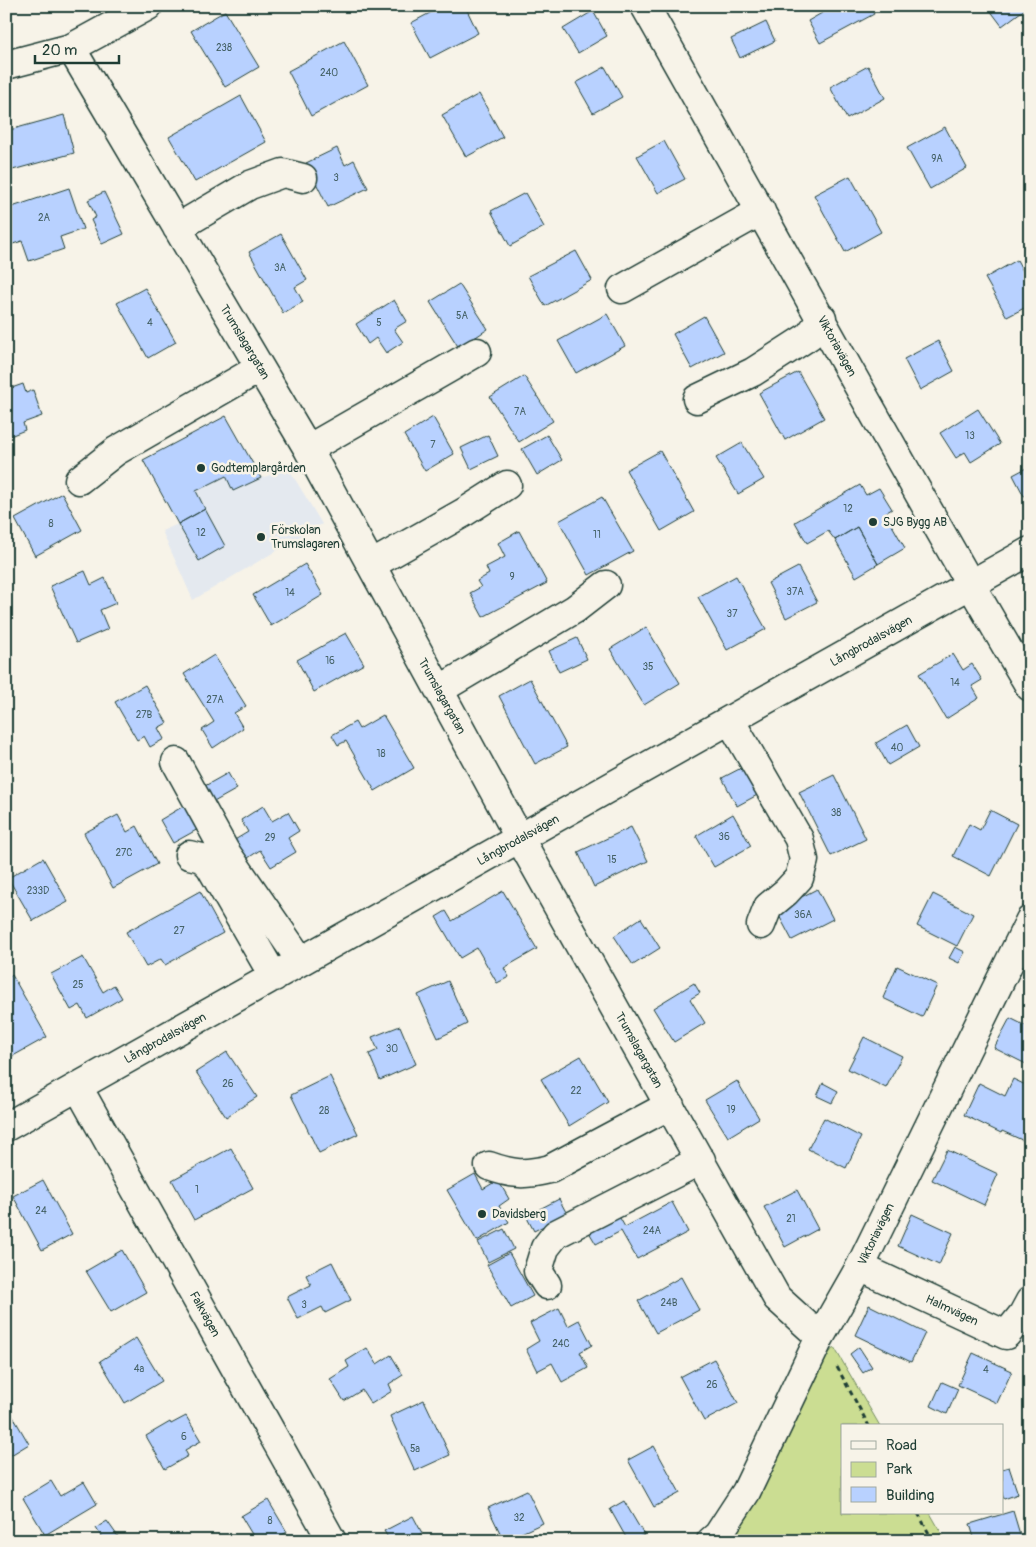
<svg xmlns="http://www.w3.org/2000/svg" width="1036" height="1547" font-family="Pangolin,sans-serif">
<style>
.built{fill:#e4e9ef}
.green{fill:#cbdd92;stroke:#758d63}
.building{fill:#b8d1ff;stroke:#1f3d34}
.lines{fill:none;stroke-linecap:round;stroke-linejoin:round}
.minor-casing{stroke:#1f3d34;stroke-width:31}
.path{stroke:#1f3d34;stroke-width:3;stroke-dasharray:5 4;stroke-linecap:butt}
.minor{stroke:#f7f3e8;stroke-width:28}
.poi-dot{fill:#1f3d34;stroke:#f7f3e8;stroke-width:2}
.labels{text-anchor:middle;stroke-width:5;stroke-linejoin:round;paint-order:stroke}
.number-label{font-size:10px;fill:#456267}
.street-label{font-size:12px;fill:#1f3d34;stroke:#f7f3e8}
.poi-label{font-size:12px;fill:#1f3d34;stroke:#f7f3e8;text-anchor:start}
</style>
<rect width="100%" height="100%" fill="#f7f3e8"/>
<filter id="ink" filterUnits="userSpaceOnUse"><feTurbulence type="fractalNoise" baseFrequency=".02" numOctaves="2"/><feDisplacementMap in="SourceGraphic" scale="10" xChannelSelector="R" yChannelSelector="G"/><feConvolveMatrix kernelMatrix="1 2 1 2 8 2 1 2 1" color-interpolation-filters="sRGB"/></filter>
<g filter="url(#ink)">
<path class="built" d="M289,469L322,524L193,600L162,531L178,524L199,561L223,543L196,491L226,476L233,491L261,478Z"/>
<path class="green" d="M834,1347L880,1426H842V1513H930L946,1541H724L811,1376Z"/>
<path class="building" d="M443,6H465L478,33L430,58L411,23Z
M834,6H870L874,14L820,43L808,21Z
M987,6H1029L1002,26Z
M225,11L259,67L225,87L191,31Z
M593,11L607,36L578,53L563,29Z
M766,22L775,41L740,58L731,39Z
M344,41L368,85L311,116L288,71Z
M868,66L885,98L847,119L830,87Z
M605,67L622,97L593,113L576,83Z
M479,94L503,137L466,157L442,115Z
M241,96L266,142L195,182L169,137Z
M64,115L74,153L9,171L12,181L6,183V131Z
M945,127L967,168L930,189L907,148Z
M664,141L685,179L658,193L637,156Z
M337,148L345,165L354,160L368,188L328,207L306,163Z
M850,176L881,232L845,252L814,195Z
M69,188L83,229L60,237L64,249L29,261L22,241L10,245L6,233V209Z
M104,192L124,234L102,244L91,220L96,217L88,200Z
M525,193L544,227L510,246L491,211Z
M281,234L307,280L295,287L303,302L283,313L249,252Z
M576,251L592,280L545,306L528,276Z
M1017,260L1030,284V305L1007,317L985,278Z
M459,284L488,329L459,348L430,302Z
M145,288L176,342L148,358L117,303Z
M394,300L407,321L394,329L403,342L386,353L376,338L368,344L356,324Z
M607,314L625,346L576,373L558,341Z
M704,316L724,352L692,369L673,334Z
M938,341L954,371L920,390L904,359Z
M798,372L824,418L785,440L759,393Z
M524,376L553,421L519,442L490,397Z
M23,384L26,393L33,390L42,416L23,423L25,430L10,436L6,425V399L8,398L6,390Z
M978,409L1000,444L971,462L965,452L956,458L940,433Z
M226,416L261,478L233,491L226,476L196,491L205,509L178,524L143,460Z
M433,417L454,454L425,471L404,435Z
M488,435L498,456L471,469L461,448Z
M547,435L562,460L537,475L522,449Z
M742,443L764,479L738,494L716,458Z
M660,451L694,512L661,531L626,470Z
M1030,466V493L1024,496L1013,475Z
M860,485L866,495L879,488L892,509L885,513L905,548L878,564L857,527L835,540L828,531L807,543L795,522Z
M62,493L82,530L35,556L15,519Z
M602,497L633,551L589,575L559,521Z
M205,509L225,546L199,561L178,524Z
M857,527L878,564L856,577L835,540Z
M519,531L547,583L483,617L470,593L481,587L477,581L489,574L486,567L505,557L498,543Z
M305,564L323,595L271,626L253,595Z
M798,567L817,602L786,618L768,583Z
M85,571L91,585L105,578L116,603L100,610L108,629L76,643L50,586Z
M736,576L766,629L727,650L698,597Z
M646,627L680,683L644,705L610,649Z
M346,633L364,664L314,692L297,660Z
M577,638L587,659L559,672L549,651Z
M953,654L963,670L972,664L982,680L972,686L979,698L946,719L919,674Z
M214,655L246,706L234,713L243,728L213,748L202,730L214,722L184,674Z
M530,679L567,747L535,764L499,696Z
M145,685L167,723L158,728L164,739L150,747L144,736L137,740L115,702Z
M383,715L414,768L375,791L346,741L338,745L332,735L355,722L359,729Z
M907,725L919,747L888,765L876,743Z
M747,765L761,793L737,806L722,778Z
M228,773L237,789L212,803L203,787Z
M834,775L866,839L831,856L799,792Z
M187,804L200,828L173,843L160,820Z
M263,806L272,821L288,812L299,831L288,838L296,852L271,867L260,850L245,860L233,841L248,832L241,820Z
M990,810L1017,824L991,876L953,856L969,824L980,830Z
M733,814L751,846L714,867L696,836Z
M118,815L127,832L137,826L157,864L113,888L84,833Z
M631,827L648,861L594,887L578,852Z
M43,858L68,902L33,921L8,878Z
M817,889L833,919L792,940L776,910Z
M200,891L223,933L165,965L161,959L146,967L126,932Z
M503,891L537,949L504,968L509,977L497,983L477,948L460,958L436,917L446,911L452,921Z
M933,894L973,914L957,946L917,926Z
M641,918L660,948L633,965L614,936Z
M955,947L965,952L959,963L949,958Z
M83,957L103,992L114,985L122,998L87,1018L80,1005L71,1010L51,974Z
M897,966L937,985L922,1017L883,998Z
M12,975L47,1037L13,1056L6,1044V978Z
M448,981L467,1024L438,1038L418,995Z
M694,983L700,993L690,999L705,1023L674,1042L653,1008Z
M1010,1018L1030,1028V1066L994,1048Z
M400,1026L416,1064L380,1080L369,1054L378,1050L372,1037Z
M864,1037L902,1056L886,1088L848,1069Z
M227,1052L257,1097L226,1117L196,1072Z
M581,1056L608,1102L569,1126L541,1079Z
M330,1076L358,1134L319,1153L291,1095Z
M1013,1079L1030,1087V1125L1022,1140L1002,1131L1001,1133L964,1115L979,1083L1005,1096Z
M737,1081L759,1118L728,1137L705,1100Z
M823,1083L838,1091L832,1103L817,1096Z
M824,1118L861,1137L846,1168L808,1149Z
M231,1148L253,1188L194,1220L172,1180Z
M947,1150L998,1174L984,1205L932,1180Z
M475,1174L483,1189L498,1180L509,1199L499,1206L509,1222L477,1241L447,1190Z
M43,1180L72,1234L42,1250L13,1196Z
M797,1190L818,1229L785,1247L764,1207Z
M559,1199L567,1214L534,1231L526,1216Z
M672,1202L688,1232L637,1259L621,1231L596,1244L586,1227L616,1211L625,1227Z
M912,1214L953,1233L939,1265L898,1246Z
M504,1229L514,1249L488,1262L478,1242Z
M122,1250L146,1292L111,1312L86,1271Z
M509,1253L533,1296L511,1308L487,1265Z
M332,1262L351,1300L325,1313L322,1307L298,1319L287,1297L311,1285L306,1275Z
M681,1277L699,1310L656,1333L638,1301Z
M869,1305L925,1333L911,1362L855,1335Z
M559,1308L568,1326L579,1320L592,1345L580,1352L588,1368L562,1382L552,1363L537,1371L526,1349L539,1341L530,1323Z
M136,1338L162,1381L125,1403L100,1361Z
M859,1347L872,1367L863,1373L850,1354Z
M367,1348L377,1364L391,1355L403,1375L389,1384L392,1391L371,1404L362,1390L344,1401L330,1379L349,1367L346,1361Z
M973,1353L1012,1371L997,1403L958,1385Z
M714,1359L738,1403L704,1421L680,1377Z
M942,1382L958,1389L947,1414L931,1406Z
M424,1400L450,1455L415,1471L390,1416Z
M8,1408L29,1444L6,1458V1409Z
M186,1416L201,1441L185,1450L188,1456L165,1469L146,1436L170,1422L171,1424Z
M654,1446L680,1493L654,1507L628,1460Z
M1009,1467L1018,1494L1004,1499L1002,1494V1469Z
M51,1481L60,1496L84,1482L97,1504L45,1535L23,1498Z
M527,1490L543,1523L504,1541L488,1508Z
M268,1500L287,1532L272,1541H256L241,1516Z
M624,1501L644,1535L633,1541H628L610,1509Z
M1013,1511L1022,1541H975L970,1524Z
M413,1516L422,1533L408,1541H390L384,1531Z
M107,1521L119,1538L116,1541H104L96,1528Z"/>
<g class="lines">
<defs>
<path id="minor" d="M645,6C774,233 898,462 1030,687
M71,48L308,449L520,839L777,1298L820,1337
M6,65L71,48L148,6
M177,228L250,185L283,173L303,178
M622,289L761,211
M697,399L753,372L809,336L822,318
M308,449L477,352
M79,480L116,451L260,368
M371,565L463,513L507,485
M439,690L575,609L606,585
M730,720L799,839L804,860L799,878L786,892L768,907L761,925
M176,762L225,851L301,961
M189,855L202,858L210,866L274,977
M78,1087L332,1541
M6,1127L1030,551
M489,1166C514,1175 525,1175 550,1169L670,1105
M860,1267L1006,1335L1023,1314L1030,1301
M547,1285L538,1271L545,1248L556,1234L701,1160
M711,1541L718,1535L746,1492L820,1337L860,1267L1030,920"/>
</defs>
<use href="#minor" class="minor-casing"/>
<path class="path" d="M837,1367L869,1426
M918,1513L933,1541"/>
<use href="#minor" class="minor"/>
</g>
</g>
<g class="poi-dot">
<circle cx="201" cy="468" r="5"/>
<circle cx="873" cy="522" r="5"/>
<circle cx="261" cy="537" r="5"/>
<circle cx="482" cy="1214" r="5"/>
</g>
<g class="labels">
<g class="number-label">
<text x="224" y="51">238</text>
<text x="329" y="76">240</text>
<text x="937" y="162">9A</text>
<text x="336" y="181">3</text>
<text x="44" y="221">2A</text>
<text x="280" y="271">3A</text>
<text x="462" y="319">5A</text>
<text x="150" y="326">4</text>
<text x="379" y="326">5</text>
<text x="520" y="415">7A</text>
<text x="970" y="439">13</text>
<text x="433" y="448">7</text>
<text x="848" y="512">12</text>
<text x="51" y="527">8</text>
<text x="201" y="536">12</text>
<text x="597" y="538">11</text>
<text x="512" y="580">9</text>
<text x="795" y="595">37A</text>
<text x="290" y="596">14</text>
<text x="732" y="617">37</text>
<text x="330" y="664">16</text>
<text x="648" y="670">35</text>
<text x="955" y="686">14</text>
<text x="215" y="703">27A</text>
<text x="144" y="718">27B</text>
<text x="897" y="751">40</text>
<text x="381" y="757">18</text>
<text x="836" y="816">38</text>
<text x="724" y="840">36</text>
<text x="270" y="841">29</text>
<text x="124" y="856">27C</text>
<text x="612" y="863">15</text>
<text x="38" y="894">233D</text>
<text x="803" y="918">36A</text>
<text x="179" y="934">27</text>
<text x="78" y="988">25</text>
<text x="392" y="1052">30</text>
<text x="228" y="1087">26</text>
<text x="576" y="1094">22</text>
<text x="731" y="1113">19</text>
<text x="324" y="1114">28</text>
<text x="197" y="1193">1</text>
<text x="41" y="1214">24</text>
<text x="791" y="1222">21</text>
<text x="652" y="1234">24A</text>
<text x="669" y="1306">24B</text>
<text x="304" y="1308">3</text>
<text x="561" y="1347">24C</text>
<text x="139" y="1372">4a</text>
<text x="986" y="1373">4</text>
<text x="712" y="1388">26</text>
<text x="184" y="1440">6</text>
<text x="415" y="1452">5a</text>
<text x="519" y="1521">32</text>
<text x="270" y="1524">8</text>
</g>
<g class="street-label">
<text transform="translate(245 342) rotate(59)" y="4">Trumslagargatan</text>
<text transform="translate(837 346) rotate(61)" y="4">Viktoriavägen</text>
<text transform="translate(871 641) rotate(-29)" y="4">Långbrodalsvägen</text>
<text transform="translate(442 696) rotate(61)" y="4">Trumslagargatan</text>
<text transform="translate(518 840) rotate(-29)" y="4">Långbrodalsvägen</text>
<text transform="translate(165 1038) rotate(-29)" y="4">Långbrodalsvägen</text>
<text transform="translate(639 1050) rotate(61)" y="4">Trumslagargatan</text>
<text transform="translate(876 1234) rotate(-64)" y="4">Viktoriavägen</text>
<text transform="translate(952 1310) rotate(25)" y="4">Halmvägen</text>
<text transform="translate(205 1314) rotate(61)" y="4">Falkvägen</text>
</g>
<g class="poi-label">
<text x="211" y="472">Godtemplargården</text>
<text x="883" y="526">SJG Bygg AB</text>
<text x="271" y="534">Förskolan<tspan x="271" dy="14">Trumslagaren</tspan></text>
<text x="492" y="1218">Davidsberg</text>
</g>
</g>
<rect width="1036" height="1547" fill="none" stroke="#f7f3e8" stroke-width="25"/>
<rect x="12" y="12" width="1011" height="1522" fill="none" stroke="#1f3d34" stroke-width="2" filter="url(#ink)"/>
<rect x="841" y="1424" width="162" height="90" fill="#f7f3e8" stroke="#a1aaa0"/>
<rect x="851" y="1441" width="25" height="8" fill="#f7f3e8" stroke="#a1aaa0"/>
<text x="886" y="1450" font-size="15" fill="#1f3d34">Road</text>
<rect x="851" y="1462" width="25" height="15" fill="#cbdd92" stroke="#a1aaa0"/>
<text x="886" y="1474" font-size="15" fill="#1f3d34">Park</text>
<rect x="851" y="1487" width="25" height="15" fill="#b8d1ff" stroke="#a1aaa0"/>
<text x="886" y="1500" font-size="15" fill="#1f3d34">Building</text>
<path d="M35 55v8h84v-8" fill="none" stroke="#1f3d34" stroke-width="2.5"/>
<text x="42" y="55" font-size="15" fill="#1f3d34" stroke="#f7f3e8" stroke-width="4" paint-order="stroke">20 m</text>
</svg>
